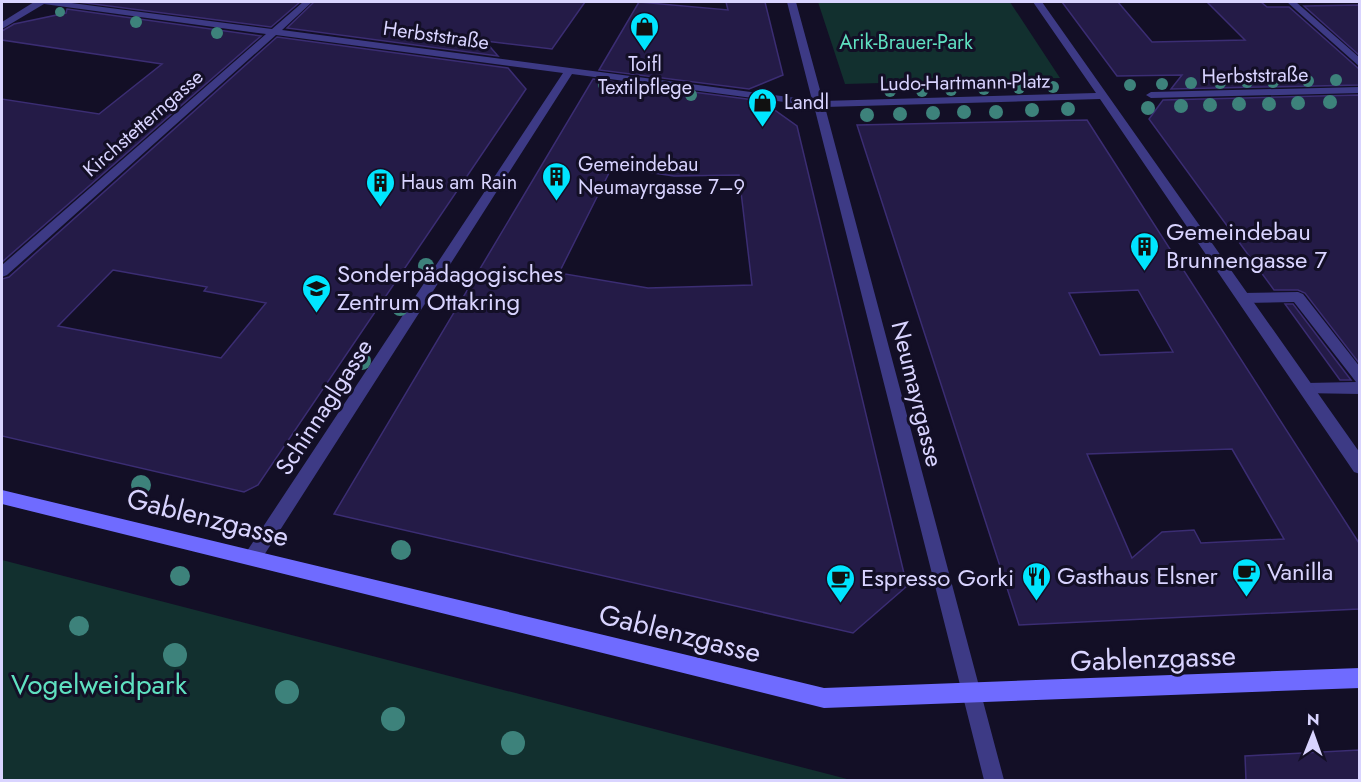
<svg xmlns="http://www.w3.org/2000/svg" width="1361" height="782" font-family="Jost,sans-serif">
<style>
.green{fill:#12302f}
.building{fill:#241b47;stroke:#3b2d73;stroke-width:1.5;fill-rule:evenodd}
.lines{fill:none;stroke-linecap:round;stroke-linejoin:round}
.lane{fill:#3d3a85;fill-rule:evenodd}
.street{fill:#3d3a85;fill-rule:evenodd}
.secondary{fill:#6f6bff;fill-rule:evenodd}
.tree{fill:#3d827b}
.labels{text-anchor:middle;stroke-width:6;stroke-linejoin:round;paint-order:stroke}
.far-street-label{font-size:20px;fill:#d9d4ff;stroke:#130f26}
.far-park-label{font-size:20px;fill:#5fe0c0;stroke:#130f26}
.far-poi-label{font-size:20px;fill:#d9d4ff;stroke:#130f26;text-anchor:start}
.poi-label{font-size:24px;fill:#d9d4ff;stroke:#130f26;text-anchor:start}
.street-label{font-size:24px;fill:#d9d4ff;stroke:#130f26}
.near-street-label{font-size:28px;fill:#d9d4ff;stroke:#130f26}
.near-park-label{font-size:28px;fill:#5fe0c0;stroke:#130f26}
</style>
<rect width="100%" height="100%" fill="#130f26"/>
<path class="green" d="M818,2H1010L1060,78L845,84Z
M2,560L851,780H2Z"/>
<path class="building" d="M78,2H300L271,27Z
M314,2H585L552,49L485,41L498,56L287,28Z
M639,2L728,10L726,2H765L783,75L749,89L599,70Z
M1062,2H1118L1152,42L1245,40L1207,2H1261L1267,7H1289L1359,69V85L1171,89L1182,75L1117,76Z
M1359,5V55L1304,6Z
M67,9L261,36L2,262V99L99,114L162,64L2,40V31L14,24L66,13Z
M277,37L508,68L526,89L258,485L244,492L2,436V279L9,277ZM113,270L207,287L204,291L266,303L221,358L58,326Z
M593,79L762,101L797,126L907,586L853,633L334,514ZM612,167L674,176L739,175L752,285L648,288L559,273Z
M1359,95V363L1305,293L1298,290H1274L1149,119L1163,100Z
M1087,120L1359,543V609L1019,625L857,125ZM1138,290L1173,352L1100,355L1069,293ZM1232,449L1284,539L1201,543L1194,530L1162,532L1132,558L1087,454Z
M1285,304H1293L1351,380H1340Z
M1359,750V780H1246L1245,756Z"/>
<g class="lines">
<path class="lane" d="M1298,292L1303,294L1360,367V394L1301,393L1299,389L1301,385L1306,383L1356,382L1294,302L1243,303L1236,298L1243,293Z"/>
<path class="street" d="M34,2H64L272,29L303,2H312L282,30L812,100L787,2H796L823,101L1096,93L1033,2H1042L1360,453V474L1354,472L1100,99L825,107L1004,780H984L814,106L572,74L259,563L253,565L247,563L244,557L247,551L563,73L276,35L7,275L2,277V265L266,34L44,4L2,29V22Z
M1287,2H1296L1360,58V67Z
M1360,87V93L1151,98L1146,95L1151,92Z"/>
<path class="secondary" d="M2,490L824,688L1360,668V688L824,708L2,504Z"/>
</g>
<g class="tree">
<circle cx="60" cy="12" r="5"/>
<circle cx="136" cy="22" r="6"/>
<circle cx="217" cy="33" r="6"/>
<circle cx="1336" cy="80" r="6"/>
<circle cx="1308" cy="81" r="6"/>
<circle cx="1247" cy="82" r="6"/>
<circle cx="1273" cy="82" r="6"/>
<circle cx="1191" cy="83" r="6"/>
<circle cx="1220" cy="83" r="6"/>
<circle cx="1162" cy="84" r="6"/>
<circle cx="604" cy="85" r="6"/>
<circle cx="1130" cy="85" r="6"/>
<circle cx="1053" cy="87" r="6"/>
<circle cx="1019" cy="88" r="6"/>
<circle cx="984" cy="89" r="6"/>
<circle cx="951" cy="90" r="6"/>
<circle cx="890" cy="91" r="6"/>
<circle cx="922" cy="91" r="6"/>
<circle cx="691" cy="95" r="6"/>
<circle cx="1330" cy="102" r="7"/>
<circle cx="1298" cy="103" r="7"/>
<circle cx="1239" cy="104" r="7"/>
<circle cx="1269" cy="104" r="7"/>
<circle cx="1210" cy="105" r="7"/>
<circle cx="1181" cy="106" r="7"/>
<circle cx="1148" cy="108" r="7"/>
<circle cx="1068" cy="109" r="7"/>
<circle cx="1032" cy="110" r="7"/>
<circle cx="964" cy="112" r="7"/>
<circle cx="996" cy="112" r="7"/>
<circle cx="933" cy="113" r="7"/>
<circle cx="900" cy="114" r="7"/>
<circle cx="867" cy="115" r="7"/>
<circle cx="426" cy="266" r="8"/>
<circle cx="400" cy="308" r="8"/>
<circle cx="362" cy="361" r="9"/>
<circle cx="141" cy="485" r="10"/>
<circle cx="401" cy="550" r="10"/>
<circle cx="180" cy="576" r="10"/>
<circle cx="79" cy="626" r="10"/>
<circle cx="175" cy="655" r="12"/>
<circle cx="287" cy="692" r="12"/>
<circle cx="393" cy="719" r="12"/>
<circle cx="513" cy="743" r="12"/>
</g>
<defs>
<symbol id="shop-pin" viewBox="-11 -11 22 30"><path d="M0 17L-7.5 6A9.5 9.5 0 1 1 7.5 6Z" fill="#00e5ff" stroke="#130f26"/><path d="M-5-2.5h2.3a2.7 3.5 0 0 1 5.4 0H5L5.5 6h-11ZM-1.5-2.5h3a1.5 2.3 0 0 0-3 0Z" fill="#111"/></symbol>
<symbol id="building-pin" viewBox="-11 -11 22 30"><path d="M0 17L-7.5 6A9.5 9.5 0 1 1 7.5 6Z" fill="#00e5ff" stroke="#130f26"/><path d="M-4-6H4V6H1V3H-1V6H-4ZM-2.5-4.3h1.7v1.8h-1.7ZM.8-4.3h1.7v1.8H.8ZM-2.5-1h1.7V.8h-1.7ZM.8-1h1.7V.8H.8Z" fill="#111"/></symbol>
<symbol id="school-pin" viewBox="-11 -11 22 30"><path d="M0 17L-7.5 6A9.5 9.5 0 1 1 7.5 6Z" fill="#00e5ff" stroke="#130f26"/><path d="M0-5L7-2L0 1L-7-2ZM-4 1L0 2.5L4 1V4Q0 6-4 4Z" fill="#111"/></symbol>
<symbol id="cafe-pin" viewBox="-11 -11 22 30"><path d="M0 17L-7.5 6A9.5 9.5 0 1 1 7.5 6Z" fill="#00e5ff" stroke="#130f26"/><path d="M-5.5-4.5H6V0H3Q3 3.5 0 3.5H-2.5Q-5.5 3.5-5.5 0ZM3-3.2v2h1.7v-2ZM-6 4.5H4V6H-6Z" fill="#111"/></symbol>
<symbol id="restaurant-pin" viewBox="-11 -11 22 30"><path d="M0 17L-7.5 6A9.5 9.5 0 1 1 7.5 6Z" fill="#00e5ff" stroke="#130f26"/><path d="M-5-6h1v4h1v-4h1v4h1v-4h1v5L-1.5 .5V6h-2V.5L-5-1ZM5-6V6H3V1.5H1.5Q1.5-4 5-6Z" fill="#111"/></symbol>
</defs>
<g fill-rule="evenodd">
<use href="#shop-pin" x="628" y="10" width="33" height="45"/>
<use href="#shop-pin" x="746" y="86" width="33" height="45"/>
<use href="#building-pin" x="540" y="160" width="33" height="45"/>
<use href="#building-pin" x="364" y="166" width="33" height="45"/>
<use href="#building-pin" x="1128" y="230" width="33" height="45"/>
<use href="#school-pin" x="300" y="272" width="33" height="45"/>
<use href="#cafe-pin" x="1230" y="556" width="33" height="45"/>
<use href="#restaurant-pin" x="1020" y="560" width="33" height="45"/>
<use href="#cafe-pin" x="824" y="562" width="33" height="45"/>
</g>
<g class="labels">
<g class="far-street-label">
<text transform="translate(436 35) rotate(8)" y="7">Herbststraße</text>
<text transform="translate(1255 75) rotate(-1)" y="7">Herbststraße</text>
<text transform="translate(965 82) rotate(-1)" y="7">Ludo-Hartmann-Platz</text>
<text transform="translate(143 123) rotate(-41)" y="7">Kirchstetterngasse</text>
</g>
<g class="far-park-label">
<text x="906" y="49">Arik-Brauer-Park</text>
</g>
<g class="far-poi-label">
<text x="645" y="71" text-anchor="middle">Toifl<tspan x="645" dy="23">Textilpflege</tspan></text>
<text x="784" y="109">Landl</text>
<text x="578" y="171">Gemeindebau<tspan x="578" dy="23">Neumayrgasse 7–9</tspan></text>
<text x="401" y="189">Haus am Rain</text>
</g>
<g class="poi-label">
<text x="1166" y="240">Gemeindebau<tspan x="1166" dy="28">Brunnengasse 7</tspan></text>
<text x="337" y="282">Sonderpädagogisches<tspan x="337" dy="28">Zentrum Ottakring</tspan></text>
<text x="1267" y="580">Vanilla</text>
<text x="1057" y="584">Gasthaus Elsner</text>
<text x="861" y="586">Espresso Gorki</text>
</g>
<g class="street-label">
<text transform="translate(917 394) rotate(76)" y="8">Neumayrgasse</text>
<text transform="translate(324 407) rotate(-57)" y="8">Schinnaglgasse</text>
</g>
<g class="near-street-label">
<text transform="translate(208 517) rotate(14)" y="10">Gablenzgasse</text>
<text transform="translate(680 633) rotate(14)" y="10">Gablenzgasse</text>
<text transform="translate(1153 658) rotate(-2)" y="10">Gablenzgasse</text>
</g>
<g class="near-park-label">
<text x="99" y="694">Vogelweidpark</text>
</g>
</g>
<rect width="1361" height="782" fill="none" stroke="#d9d4ff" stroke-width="6"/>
<g transform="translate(1313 734) rotate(1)" stroke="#130f26" stroke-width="4.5" paint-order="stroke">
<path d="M0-4.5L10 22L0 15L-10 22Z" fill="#d9d4ff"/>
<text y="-9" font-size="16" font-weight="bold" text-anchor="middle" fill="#d9d4ff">N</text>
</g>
</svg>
